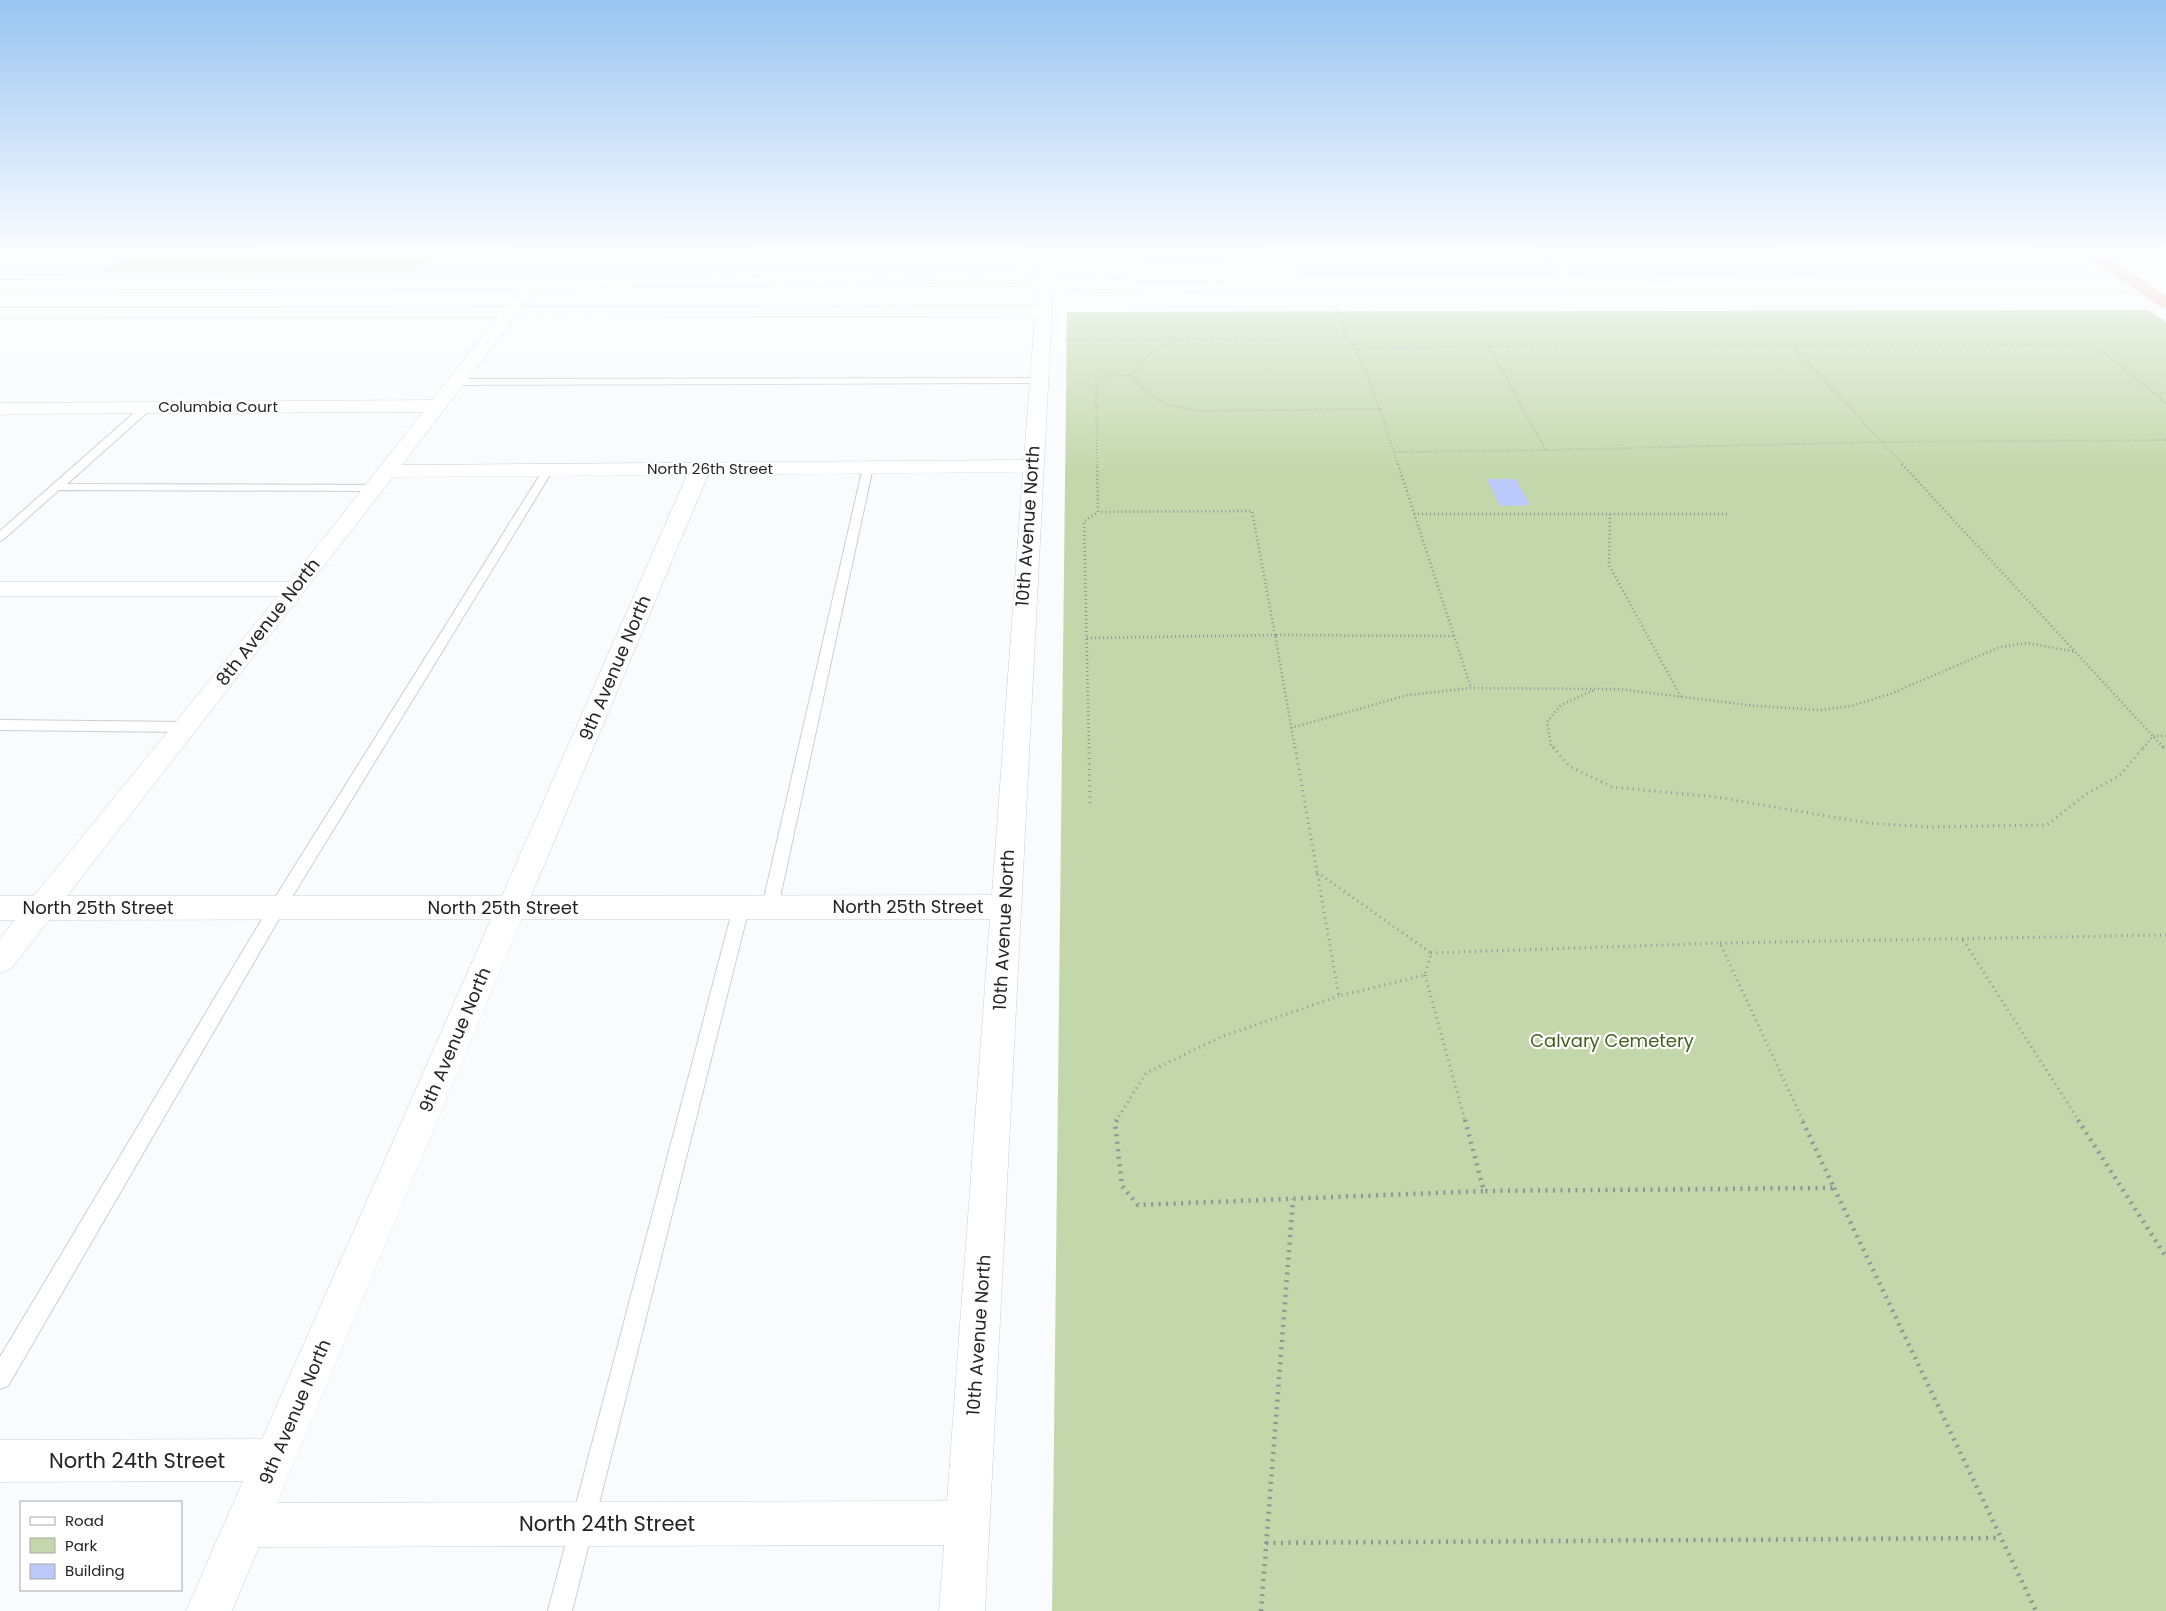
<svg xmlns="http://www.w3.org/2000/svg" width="2166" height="1611" font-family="Poppins,sans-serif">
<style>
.built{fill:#eaeef9}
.green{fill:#c3d7ab}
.building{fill:#bcc9fb}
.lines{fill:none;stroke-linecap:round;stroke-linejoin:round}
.service-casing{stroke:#cdced2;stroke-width:2}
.minor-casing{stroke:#cdced2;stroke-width:1}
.secondary-casing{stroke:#cdced2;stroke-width:1}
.trunk-casing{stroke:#d8d8d8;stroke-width:1}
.path-far3{stroke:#929396;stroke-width:2;stroke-dasharray:0.5 2.5;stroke-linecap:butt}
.path-far2{stroke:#929396;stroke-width:2.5;stroke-dasharray:1 3;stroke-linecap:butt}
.path-far1{stroke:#929396;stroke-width:3;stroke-dasharray:1 4.5;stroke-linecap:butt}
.path{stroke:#929396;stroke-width:4.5;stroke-dasharray:2 5.5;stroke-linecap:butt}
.service{fill:#fff;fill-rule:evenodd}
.minor{fill:#fff;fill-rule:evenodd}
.secondary{fill:#fff;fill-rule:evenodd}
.trunk{fill:#f3ccc4;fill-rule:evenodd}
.labels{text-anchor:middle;stroke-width:4.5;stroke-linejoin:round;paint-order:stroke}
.far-street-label{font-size:15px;fill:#242426;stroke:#fff}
.street-label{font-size:18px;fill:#242426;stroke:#fff}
.park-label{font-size:18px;fill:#455e1d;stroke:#fff}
.near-street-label{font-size:21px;fill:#242426;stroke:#fff}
</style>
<rect width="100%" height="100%" fill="#f9fbff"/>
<path class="built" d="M0,250H1012L1011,272L0,274Z
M1291,250H2055L2091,274L1300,278Z"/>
<path class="green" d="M132,250H435L415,271L102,272Z
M2149,310L2166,322V1611H1052L1067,312Z"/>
<path class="building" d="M1142,250H1225L1227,258H1143Z
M1487,479H1516L1530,505L1500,506Z"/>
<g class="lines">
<defs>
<path id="service" d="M1038,378L1041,379V383L456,385L451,382L456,379Z
M147,404L151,405V409L67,484L374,485L380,488L374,491L59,490L4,539L0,541V531L143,405Z
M868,464L873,467L778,907L776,911L770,913L764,911L762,907L863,467Z
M548,467L553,470L283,912L8,1386L0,1389V1357L271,904L543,470Z
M0,720L185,722L190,724L192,727L190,730L185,732L0,730Z
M741,902L747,904L749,908L572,1611H548L733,908L735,904Z"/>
<path id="minor" d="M1039,250H1055L985,1611H939L944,1545L259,1547L232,1611H186L243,1481L0,1482V1440L262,1439L491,919L49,920L11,969L0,973V938L15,920H0V896H34L278,596H0V582H289L423,412L7,414L0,416V403L432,400L498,317L0,318V308L506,307L528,279H540L542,282L523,307L1035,306ZM1035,316L1024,460L402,465L515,317ZM1023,472L992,895L531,896L708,475ZM687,475L502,896H67L393,477ZM522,919H990L947,1501L277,1503Z
M1541,250H1555L1577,280L1575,283H1563Z"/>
<path id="secondary" d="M1017,276L1149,281L2109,280L2147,285H2166V295H2147L2109,290L1149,291L1017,286L0,290V280Z"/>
<path id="trunk" d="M2077,250H2095L2166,296V308L2160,306Z"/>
</defs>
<use href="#service" class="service-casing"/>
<use href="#minor" class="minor-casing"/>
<use href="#secondary" class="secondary-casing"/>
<use href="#trunk" class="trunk-casing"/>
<path class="path-far3" d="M1737,250L1752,265
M1806,250L1821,264
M2017,250L2040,264
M626,262L634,250
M578,263L588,250
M1336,306L1347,338
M1347,338L1356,349L1380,409L1200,411L1168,405L1149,395L1131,375L1152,352L1180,339Z
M1066,340L1180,339
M1488,346L1546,450L1883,442L2166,440
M1794,347L1903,465
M1356,349L1488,346L2073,345L2092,347L2106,354L2166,403
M1380,409L1398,465
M1395,452L1546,450
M1097,465L1096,384L1098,379L1105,376L1131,375"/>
<path class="path-far2" d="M1398,464L1471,688
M1902,464L2164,748
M1414,514H1729
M1610,514L1609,565L1681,697
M1087,638L1275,635L1252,511L1098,512
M1291,728L1408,695L1471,688L1618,689L1756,706L1821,710L1851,706L1890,694L2000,647L2027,643L2076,652
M1089,748L1084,521L1098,512L1097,464
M1295,748L1275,635L1454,636
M1554,748L1551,745L1547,722L1561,705L1594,690
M2143,748L2153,736H2166"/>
<path class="path-far1" d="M1089,747L1090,803
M1295,747L1317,872
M1553,747L1569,766L1612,787L1716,797L1868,823L1929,827L2047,825L2086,794L2119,776L2144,747
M2163,747L2166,750
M1317,872L1431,953L1425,975L1339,996Z
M1963,940L2079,1121
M1720,943L2166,935
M1431,953L1720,943L1803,1121
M1425,975L1465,1121
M1116,1121L1146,1073L1221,1037L1339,996"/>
<path class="path" d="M1117,1120L1115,1123L1122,1186L1138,1205L1484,1191
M1465,1120L1484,1191L1834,1188L1802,1120
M2078,1120L2166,1257
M1834,1188L2036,1611
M1266,1543L2001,1538
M1261,1611L1293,1199"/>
<use href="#service" class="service"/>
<use href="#minor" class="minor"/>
<use href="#secondary" class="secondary"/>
<use href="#trunk" class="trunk"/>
</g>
<linearGradient id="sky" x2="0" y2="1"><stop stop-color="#99c4f1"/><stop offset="0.53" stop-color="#fcfdff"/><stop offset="1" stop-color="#fcfdff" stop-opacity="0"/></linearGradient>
<rect width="2166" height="475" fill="url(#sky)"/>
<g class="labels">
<g class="far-street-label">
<text x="218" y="412">Columbia Court</text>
<text x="710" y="474">North 26th Street</text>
</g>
<g class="street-label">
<text transform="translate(1028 526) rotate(-86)" y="6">10th Avenue North</text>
<text transform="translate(268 622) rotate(-52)" y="6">8th Avenue North</text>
<text transform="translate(615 668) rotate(-67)" y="6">9th Avenue North</text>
<text x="908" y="913">North 25th Street</text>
<text x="98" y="914">North 25th Street</text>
<text x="503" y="914">North 25th Street</text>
<text transform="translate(1004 930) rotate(-87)" y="6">10th Avenue North</text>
<text transform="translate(455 1040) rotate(-67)" y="6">9th Avenue North</text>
<text transform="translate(979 1335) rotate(-86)" y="6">10th Avenue North</text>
<text transform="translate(295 1412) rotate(-67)" y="6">9th Avenue North</text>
</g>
<g class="park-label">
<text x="1612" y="1047">Calvary Cemetery</text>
</g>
<g class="near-street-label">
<text x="137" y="1468">North 24th Street</text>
<text x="607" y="1531">North 24th Street</text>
</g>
</g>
<rect x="20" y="1501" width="162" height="90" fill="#ffffff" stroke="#a7a7a8"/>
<rect x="30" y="1517" width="25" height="8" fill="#ffffff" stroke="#a7a7a8"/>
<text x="65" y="1526" font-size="15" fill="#242426">Road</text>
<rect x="30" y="1538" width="25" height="15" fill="#c3d7ab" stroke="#a7a7a8"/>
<text x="65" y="1551" font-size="15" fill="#242426">Park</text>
<rect x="30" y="1564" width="25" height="15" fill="#bcc9fb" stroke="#a7a7a8"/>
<text x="65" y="1576" font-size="15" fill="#242426">Building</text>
</svg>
